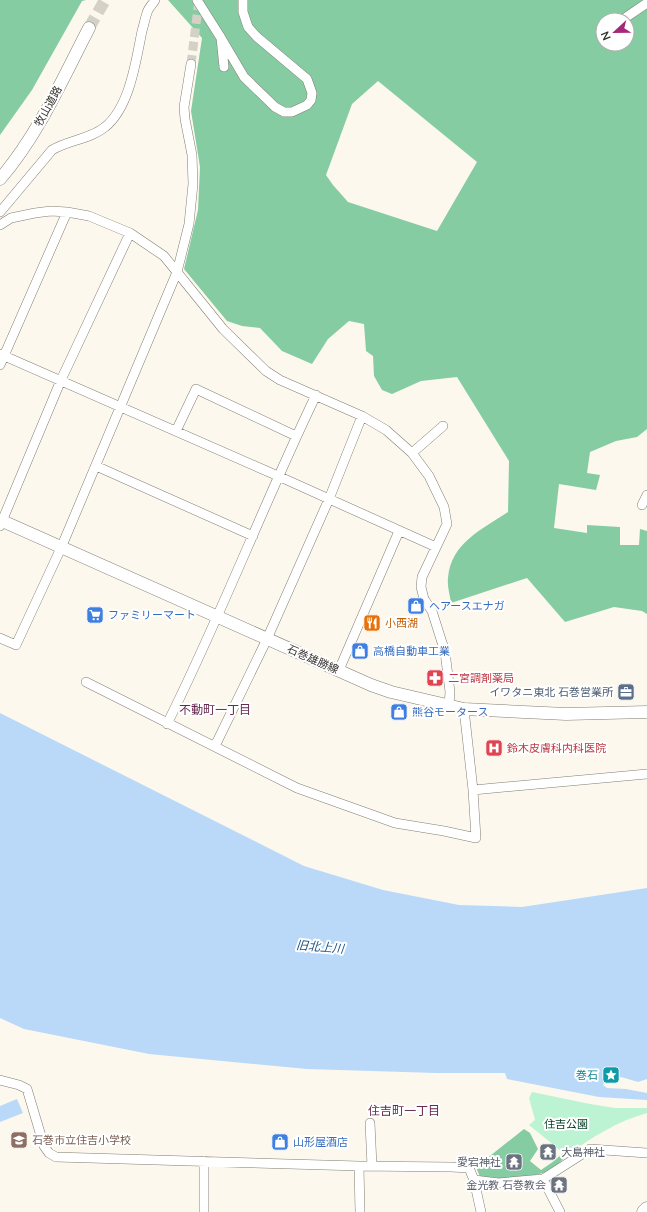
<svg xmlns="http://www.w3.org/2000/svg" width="647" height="1212" font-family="Lato,'Noto Sans JP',sans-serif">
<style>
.green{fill:#bcf3d2}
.forest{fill:#85cca3;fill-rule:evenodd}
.water{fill:#bad9f9}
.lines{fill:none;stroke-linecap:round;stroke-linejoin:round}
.street-tunnel{stroke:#d4d1c7;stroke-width:9;stroke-dasharray:9 4.5;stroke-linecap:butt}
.secondary-tunnel{stroke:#d4d1c7;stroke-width:12;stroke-dasharray:12 6;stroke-linecap:butt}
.street-casing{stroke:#817e74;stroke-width:10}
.secondary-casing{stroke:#817e74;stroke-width:13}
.primary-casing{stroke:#817e74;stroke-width:15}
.street{stroke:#fff;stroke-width:9}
.secondary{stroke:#fff;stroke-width:12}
.primary{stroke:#fff;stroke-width:14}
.labels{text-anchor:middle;stroke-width:4;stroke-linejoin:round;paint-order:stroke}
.street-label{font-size:11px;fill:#363430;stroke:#fff}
.shop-label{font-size:11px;fill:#366cbe;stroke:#fff;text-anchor:start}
.food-label{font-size:11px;fill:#c56008;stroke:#fff;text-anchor:start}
.health-label{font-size:11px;fill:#be3a42;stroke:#fff;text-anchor:start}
.service-label{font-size:11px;fill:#4e5e75;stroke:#fff;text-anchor:end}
.culture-label{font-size:11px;fill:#0d838f;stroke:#fff;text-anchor:end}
.park-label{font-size:11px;fill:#003b22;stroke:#fff}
.education-label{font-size:11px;fill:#785e54;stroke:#fff;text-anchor:start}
.worship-label{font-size:11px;fill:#5b616d;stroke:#fff;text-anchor:end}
.neighbourhood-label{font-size:12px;fill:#66294f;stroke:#fff}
.water-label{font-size:12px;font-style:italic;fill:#1b5181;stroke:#fff}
</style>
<rect width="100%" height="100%" fill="#fcf8ed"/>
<path class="green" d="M532,1092L590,1104L615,1108H647V1113C617,1121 592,1138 566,1155L529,1125L535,1120L529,1098Z"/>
<path class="forest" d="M0,0H86L82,1L32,90L0,135Z
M168,0H647V429L637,437L616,441L590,452L587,473L600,475L596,490L559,484L554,528L587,533V525L620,527V545H639L640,529L647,531V614L642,611L614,607L565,622L527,578L451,603C450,595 447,586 448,578C451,543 481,530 508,512L509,461L457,377L421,381L392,394L382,390L374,376L373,356L366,351L364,324L349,321L328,339L312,364L282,351L260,328L242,326L227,321L184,269L198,210L200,167L191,111L202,38ZM603,20H627V44H603ZM378,81L477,162L437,231L348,202L333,185L326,175L352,104Z
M524,1129L530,1133L538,1149L530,1161L541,1170L554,1161L564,1152L566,1155C563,1159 559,1164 555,1167C536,1180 502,1179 480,1177L476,1167Z"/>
<path class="water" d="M0,713L304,866L383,890L459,905L522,907L647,888V1079L638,1082L621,1077L604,1083L603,1085L607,1088L626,1089L647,1093V1100L599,1097L507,1079L505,1073H436L307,1069L149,1054L24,1029L0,1018Z
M17,1099L23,1113L0,1122V1106Z"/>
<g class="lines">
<path class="street-tunnel" d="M191,64L199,0"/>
<path class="secondary-tunnel" d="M89,28L105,0"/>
<defs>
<path id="street" d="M197,0L221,38L224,67
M622,20L647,3
M221,38L244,77L275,107L284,112H292L307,105L311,100L312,93L307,79L257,37L248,27L243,12V0
M0,212L52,150C68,140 91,139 105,127C130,107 136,60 142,31C144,25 145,18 147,13C148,8 153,4 155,0
M0,225L11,218L35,213L51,211L67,212L89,216L130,233L164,256L223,329L266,371L280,380L362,416L386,430L412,453L429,476L444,507L447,524L422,577L421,587L424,599L432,611L445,652L450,692L449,705
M0,354L278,476L436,547
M0,365L67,212
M176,431L196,389L296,436
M412,453L443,426
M96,466L253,536
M642,505L647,495
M0,526L61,380L130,233
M0,638L16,645L61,548L177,272L189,224L193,184L192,155L185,119L184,107L191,64
M339,670L399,531
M86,682L297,788L395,823L444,831L476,838L473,790L464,709
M167,724C221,616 264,503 316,395
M215,746L267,639L329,499L362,416
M473,790L647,774
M0,1080L19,1085L27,1089L44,1146L49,1153L56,1157L359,1166L451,1167L469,1168L474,1180L481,1212
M370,1123L372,1166
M204,1161V1212
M359,1166L360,1212
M474,1180L498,1183L543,1179
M560,1212L543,1179L590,1149L647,1153"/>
<path id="secondary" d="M0,179C38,135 62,80 89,28
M0,520L371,685L391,692L464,709L566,714L647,712"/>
<path id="primary" d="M644,1212L647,1209"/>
</defs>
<use href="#street" class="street-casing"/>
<use href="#secondary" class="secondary-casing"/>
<use href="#primary" class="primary-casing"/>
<use href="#street" class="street"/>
<use href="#secondary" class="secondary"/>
<use href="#primary" class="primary"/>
</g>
<defs>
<symbol id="shop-square" viewBox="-11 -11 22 22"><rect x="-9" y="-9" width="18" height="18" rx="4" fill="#3f7fe0" stroke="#fff"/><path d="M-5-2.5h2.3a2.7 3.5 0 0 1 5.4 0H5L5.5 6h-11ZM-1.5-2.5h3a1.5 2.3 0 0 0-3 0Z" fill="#fff"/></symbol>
<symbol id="supermarket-square" viewBox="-11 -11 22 22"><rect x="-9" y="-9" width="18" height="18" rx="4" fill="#3f7fe0" stroke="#fff"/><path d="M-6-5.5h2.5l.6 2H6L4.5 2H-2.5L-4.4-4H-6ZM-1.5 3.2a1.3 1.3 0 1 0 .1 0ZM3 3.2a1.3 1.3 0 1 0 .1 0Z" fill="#fff"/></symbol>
<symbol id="restaurant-square" viewBox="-11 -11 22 22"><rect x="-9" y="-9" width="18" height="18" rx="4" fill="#e8710a" stroke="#fff"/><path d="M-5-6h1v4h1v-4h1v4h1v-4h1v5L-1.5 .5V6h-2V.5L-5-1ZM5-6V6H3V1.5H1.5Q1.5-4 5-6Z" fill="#fff"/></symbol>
<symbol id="pharmacy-square" viewBox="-11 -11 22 22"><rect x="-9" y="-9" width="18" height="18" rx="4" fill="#e0444e" stroke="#fff"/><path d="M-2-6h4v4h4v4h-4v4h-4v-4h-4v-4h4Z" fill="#fff"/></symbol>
<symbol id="office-square" viewBox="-11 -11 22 22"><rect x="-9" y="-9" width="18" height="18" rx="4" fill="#5c6f8a" stroke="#fff"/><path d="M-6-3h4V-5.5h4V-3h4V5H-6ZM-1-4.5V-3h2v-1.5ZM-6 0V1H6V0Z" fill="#fff"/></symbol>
<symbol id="hospital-square" viewBox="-11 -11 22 22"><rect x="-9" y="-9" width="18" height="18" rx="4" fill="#e0444e" stroke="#fff"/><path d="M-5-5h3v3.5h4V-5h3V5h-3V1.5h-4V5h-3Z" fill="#fff"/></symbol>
<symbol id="sight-square" viewBox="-11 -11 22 22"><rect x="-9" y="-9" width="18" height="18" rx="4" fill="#0f9aa8" stroke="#fff"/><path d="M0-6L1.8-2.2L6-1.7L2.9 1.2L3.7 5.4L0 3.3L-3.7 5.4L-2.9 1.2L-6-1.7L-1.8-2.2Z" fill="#fff"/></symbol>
<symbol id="school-square" viewBox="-11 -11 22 22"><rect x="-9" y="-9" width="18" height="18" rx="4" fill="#8d6e63" stroke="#fff"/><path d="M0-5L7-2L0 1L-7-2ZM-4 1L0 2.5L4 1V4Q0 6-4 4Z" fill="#fff"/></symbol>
<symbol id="temple-square" viewBox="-11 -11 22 22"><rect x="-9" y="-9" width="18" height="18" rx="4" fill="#6b7280" stroke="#fff"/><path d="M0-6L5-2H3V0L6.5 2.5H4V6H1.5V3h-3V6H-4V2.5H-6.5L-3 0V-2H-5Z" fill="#fff"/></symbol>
</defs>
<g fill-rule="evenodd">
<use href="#shop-square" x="406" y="596" width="20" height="20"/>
<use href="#supermarket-square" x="85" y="605" width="20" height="20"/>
<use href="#restaurant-square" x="362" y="613" width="20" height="20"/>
<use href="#shop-square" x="350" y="641" width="20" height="20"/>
<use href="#pharmacy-square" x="425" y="668" width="20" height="20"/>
<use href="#office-square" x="616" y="682" width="20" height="20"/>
<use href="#shop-square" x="389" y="702" width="20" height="20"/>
<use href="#hospital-square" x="484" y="738" width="20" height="20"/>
<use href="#sight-square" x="601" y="1065" width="20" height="20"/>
<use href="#school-square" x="9" y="1130" width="20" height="20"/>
<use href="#shop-square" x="270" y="1132" width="20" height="20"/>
<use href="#temple-square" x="538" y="1142" width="20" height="20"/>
<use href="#temple-square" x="504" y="1152" width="20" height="20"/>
<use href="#temple-square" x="549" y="1175" width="20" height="20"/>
</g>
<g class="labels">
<g class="street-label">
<text transform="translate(48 106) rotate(-61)" y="4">牧山道路</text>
<text transform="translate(313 659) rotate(24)" y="4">石巻雄勝線</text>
</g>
<g class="shop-label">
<text x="429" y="610">ヘアースエナガ</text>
<text x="108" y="619">ファミリーマート</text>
<text x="373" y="655">高橋自動車工業</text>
<text x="412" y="716">熊谷モータース</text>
<text x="293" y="1146">山形屋酒店</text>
</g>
<g class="food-label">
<text x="385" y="627">小西湖</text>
</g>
<g class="health-label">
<text x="448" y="682">二宮調剤薬局</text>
<text x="507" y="752">鈴木皮膚科内科医院</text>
</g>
<g class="service-label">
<text x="613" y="696">イワタニ東北 石巻営業所</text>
</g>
<g class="culture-label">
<text x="598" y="1079">巻石</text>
</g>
<g class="park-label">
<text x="566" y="1128">住吉公園</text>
</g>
<g class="education-label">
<text x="32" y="1144">石巻市立住吉小学校</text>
</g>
<g class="worship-label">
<text x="561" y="1156" text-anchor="start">大島神社</text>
<text x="501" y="1166">愛宕神社</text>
<text x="546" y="1189">金光教 石巻教会</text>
</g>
<g class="neighbourhood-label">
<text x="215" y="714">不動町一丁目</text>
<text x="404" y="1115">住吉町一丁目</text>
</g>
<g class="water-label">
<text transform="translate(320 947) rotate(5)" y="4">旧北上川</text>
</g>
</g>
<g transform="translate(615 32) rotate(248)"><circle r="19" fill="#ffffff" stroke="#afaeac"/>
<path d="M0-3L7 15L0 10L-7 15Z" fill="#a5287b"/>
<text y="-6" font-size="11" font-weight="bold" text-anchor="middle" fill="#363430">N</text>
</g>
</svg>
